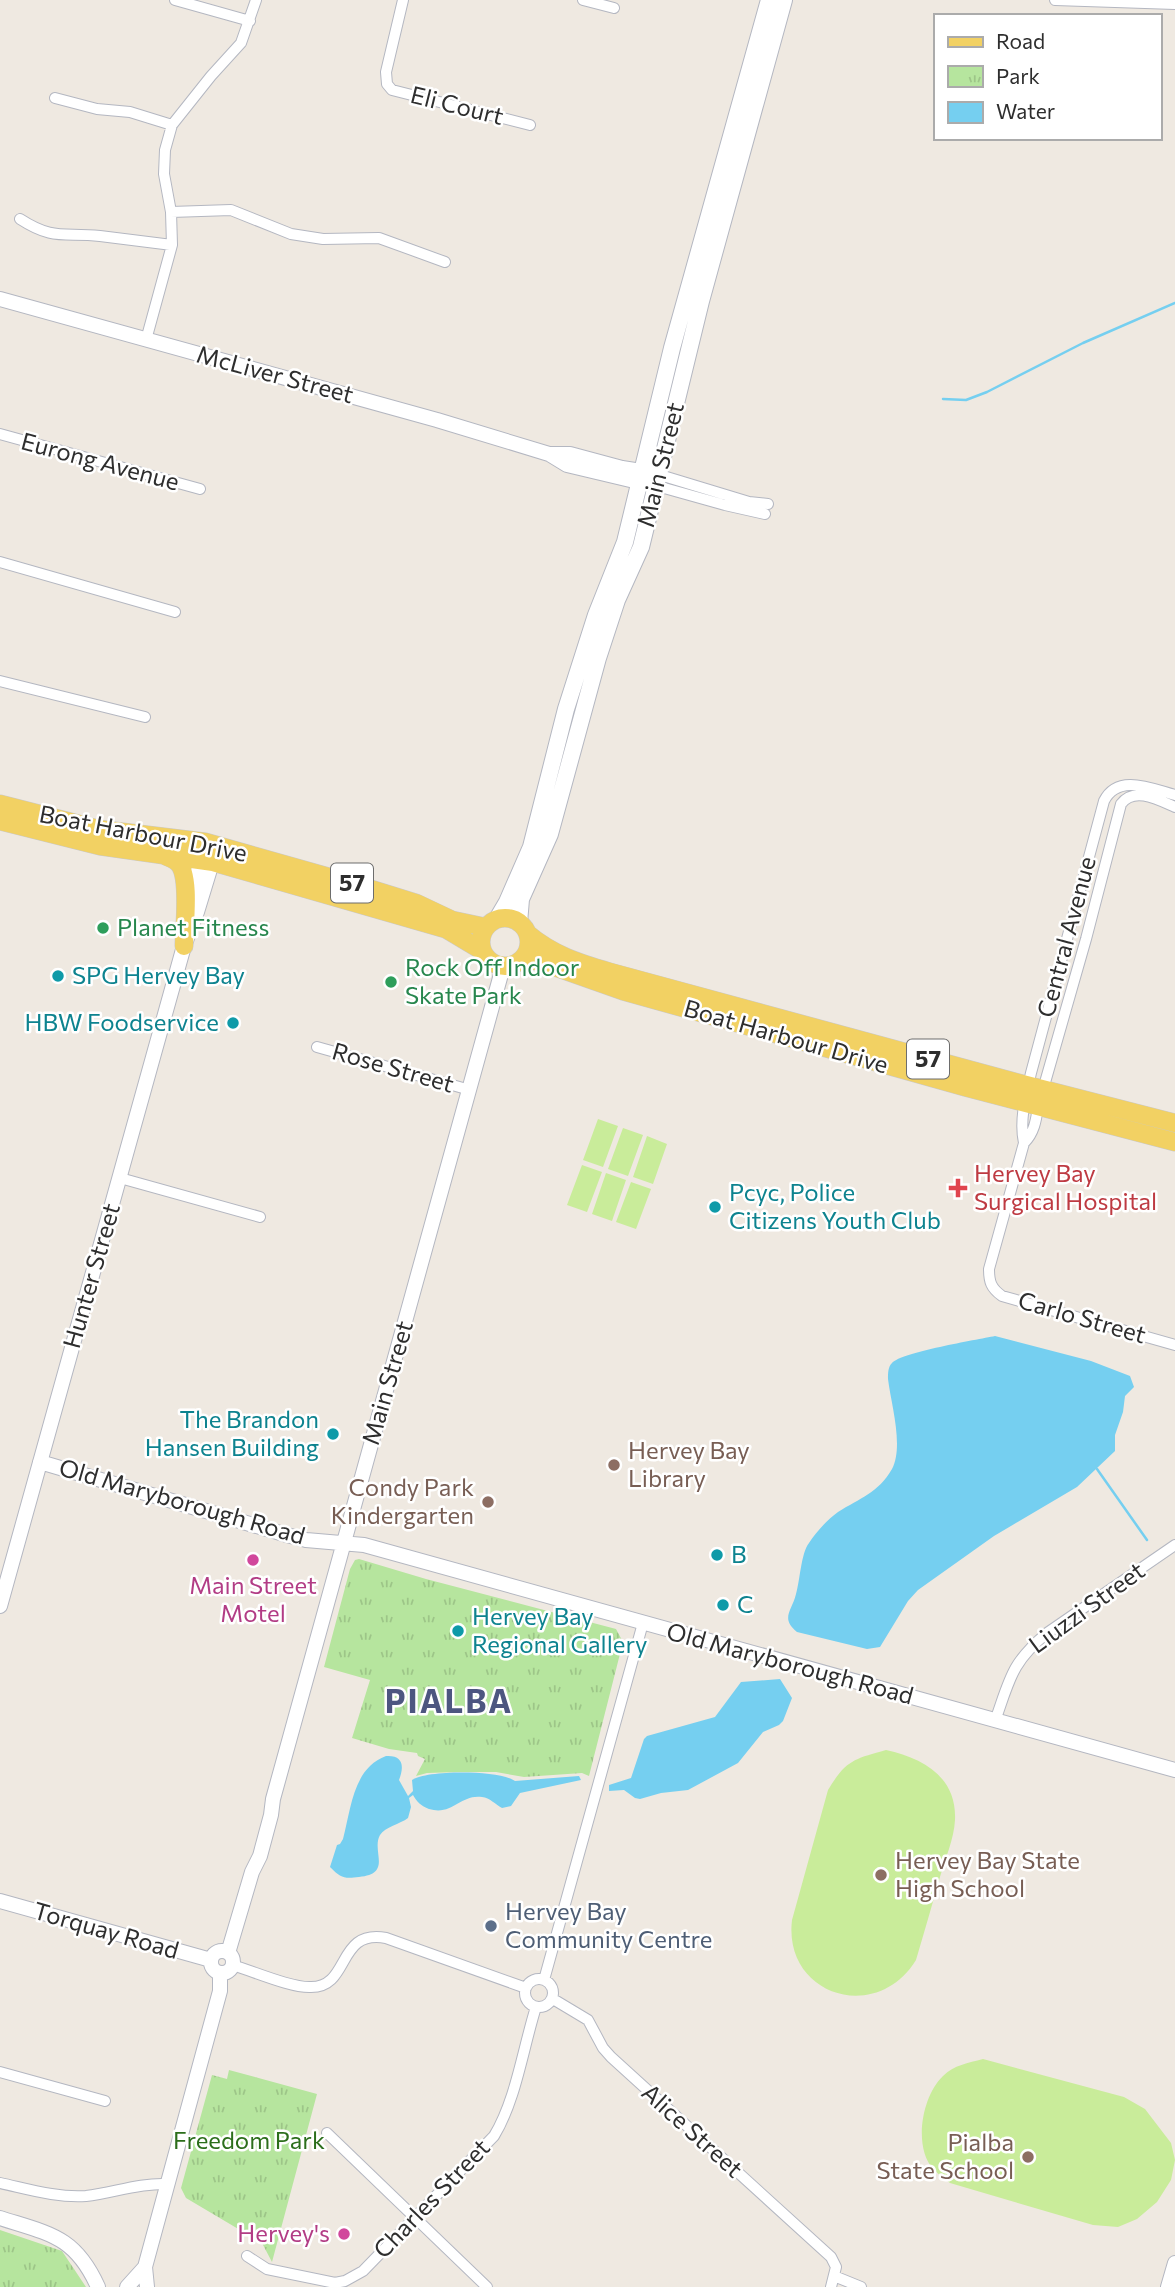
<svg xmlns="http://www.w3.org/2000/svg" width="1175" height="2287" font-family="Commissioner,sans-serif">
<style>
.park{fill:url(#park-tufts)}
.pitch{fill:#c9ec9a}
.water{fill:#75cff0}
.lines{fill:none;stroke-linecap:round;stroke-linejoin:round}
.stream{stroke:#75cff0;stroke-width:2.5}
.minor-casing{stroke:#b4b7c1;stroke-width:12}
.tertiary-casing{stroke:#b4b7c1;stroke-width:16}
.secondary-casing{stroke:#b4b7c1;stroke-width:18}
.primary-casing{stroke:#c9c9c9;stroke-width:19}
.minor{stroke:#fff;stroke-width:10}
.tertiary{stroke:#fff;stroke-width:14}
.secondary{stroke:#fff;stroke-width:16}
.primary{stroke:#f2d163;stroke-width:18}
.leisure-dot{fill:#2e9e5b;stroke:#fff;stroke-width:2.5}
.culture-dot{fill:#0f9aa8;stroke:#fff;stroke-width:2.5}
.health-dot{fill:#e0444e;stroke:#fff;stroke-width:2.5}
.education-dot{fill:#8d6e63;stroke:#fff;stroke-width:2.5}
.hotel-dot{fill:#d1479c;stroke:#fff;stroke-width:2.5}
.service-dot{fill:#5c6f8a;stroke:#fff;stroke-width:2.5}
.labels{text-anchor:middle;stroke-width:5;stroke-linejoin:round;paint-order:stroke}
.shield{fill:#fff;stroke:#6d6d6d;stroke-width:2}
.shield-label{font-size:23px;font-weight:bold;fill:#2e2e2e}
.street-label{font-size:24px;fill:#2e2e2e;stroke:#fff}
.leisure-label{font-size:24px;fill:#27864d;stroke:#fff;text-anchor:start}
.culture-label{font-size:24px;fill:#0d838f;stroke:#fff;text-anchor:start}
.health-label{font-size:24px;fill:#be3a42;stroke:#fff;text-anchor:start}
.education-label{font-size:24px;fill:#785e54;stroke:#fff;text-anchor:start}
.hotel-label{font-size:24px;fill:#b23c85;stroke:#fff}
.service-label{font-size:24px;fill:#4e5e75;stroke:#fff;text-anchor:start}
.park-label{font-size:24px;fill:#2c6e1b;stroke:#fff}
.district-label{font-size:32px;font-weight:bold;letter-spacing:2px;fill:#4d5680;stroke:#fff}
</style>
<defs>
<pattern id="park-tufts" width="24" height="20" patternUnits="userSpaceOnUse" patternTransform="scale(1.75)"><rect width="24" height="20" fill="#b6e59e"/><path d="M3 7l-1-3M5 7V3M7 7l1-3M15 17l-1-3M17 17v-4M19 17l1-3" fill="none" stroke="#9dc588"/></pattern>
</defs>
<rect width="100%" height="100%" fill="#efe9e1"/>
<path class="park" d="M359,1559L426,1579L616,1629L623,1642L589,1776L582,1773L524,1777L496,1772H458L427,1773L416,1776L425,1759L418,1756L417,1753L389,1749L352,1738L370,1680L324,1667L350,1569L355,1560Z
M229,2070L317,2094L272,2262L262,2243L186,2198L181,2188L212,2075L227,2079Z
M0,2230L62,2251L86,2287H0Z"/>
<path class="pitch" d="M598,1119L618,1126L603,1167L583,1160Z
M623,1128L643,1135L628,1176L608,1169Z
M647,1136L667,1144L653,1184L633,1177Z
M582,1165L602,1172L587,1212L567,1205Z
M606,1173L626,1180L612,1221L592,1214Z
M631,1182L651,1189L636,1229L616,1222Z
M886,1750C923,1758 957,1777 955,1820C954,1839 945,1859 940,1877C932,1905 924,1933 916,1960C876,2025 783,1995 792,1920L828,1790C846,1760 854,1759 886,1750Z
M983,2059L1124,2097L1145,2109L1171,2143L1175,2160L1171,2180L1157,2202L1137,2219L1118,2227L1093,2225L950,2183C945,2179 938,2174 933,2169C913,2146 922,2096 943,2076C954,2065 968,2063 983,2059Z"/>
<path class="water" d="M995,1336L1091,1361L1130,1376L1134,1387L1125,1396L1123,1412L1115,1435V1451L1077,1487L994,1536L918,1590L908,1601L880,1647L867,1649L797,1632C780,1618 792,1611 796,1594C800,1581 801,1553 809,1543C816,1532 828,1519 838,1512C860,1498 878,1493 892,1469C904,1446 891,1404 888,1379C888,1373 888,1367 892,1363C902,1352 976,1340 995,1336Z
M780,1679L792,1698L783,1721L779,1725L763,1732L738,1763L688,1790L661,1793L640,1799L635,1798L624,1790L609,1791V1785L631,1778L644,1739L647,1736L715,1717L741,1682Z
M386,1756C404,1755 404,1767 399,1780L408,1796L413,1791L412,1780C427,1770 500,1770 515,1781L579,1776L581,1780L520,1793L511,1806L502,1808C495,1804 490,1798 482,1797C460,1794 453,1816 429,1809C421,1806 417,1802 413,1795L409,1798L411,1807L408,1818C400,1824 385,1827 380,1835C371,1851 393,1874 359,1877C344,1879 341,1878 330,1867L337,1845L340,1844L343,1839C351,1809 353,1768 386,1756Z"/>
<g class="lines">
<path class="stream" d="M943,399L966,400L987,392L1083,343L1175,303
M1097,1469L1147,1540"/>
<defs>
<path id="minor" d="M175,0L250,21
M403,0L386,72L387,84L392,90L530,125
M583,0L614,8
M1055,0L1175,4
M55,98L97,109L130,112L172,125
M171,212L231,210L291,234L323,239L379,238L445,262
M20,219C54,241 64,232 100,236C124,239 148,242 172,245
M146,340L172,245L171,212L164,174L165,150L172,125L211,76L241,43L256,0
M0,434L200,489
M660,475L749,502L768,504
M657,486L725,505L765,514
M0,562L175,612
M0,681L145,717
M1175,795C1152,789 1118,773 1104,801L1031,1073C1026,1095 1019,1120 1024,1143L989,1269C989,1282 991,1288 1002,1296L1175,1345
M317,1047L470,1090
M1024,1143C1034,1133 1036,1121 1038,1107L1086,939L1121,804C1134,786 1159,800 1175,807
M120,1178L260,1217
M995,1721C1010,1679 1011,1663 1047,1633L1175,1545
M232,1965C253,1971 291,1988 311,1987C351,1987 336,1929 386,1938L526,1988
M525 1993a14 14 0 1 1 28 0a14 14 0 1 1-28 0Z
M544,1980L643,1623
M553,1999L588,2020L603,2048L611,2057L831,2257L836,2267L831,2287
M0,2072L105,2101
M327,2133L487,2287
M0,2183C28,2189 57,2198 86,2196C113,2193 138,2183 166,2184
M247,2256L267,2269L335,2283L345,2281L363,2271L494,2136C516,2100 523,2048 536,2007
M834,2276L861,2287"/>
<path id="tertiary" d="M0,299L437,420L549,454L567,465L647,484
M550,454H570L622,468L654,473
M191,899L203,851
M40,1462L287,1535L306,1540L364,1545L1175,1770
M0,1606L184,946L197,912L215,853
M0,1901L211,1960
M211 1962a11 11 0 1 1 22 0a11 11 0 1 1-22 0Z
M228,1953L252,1872L260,1856L271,1815L273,1799L503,967
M0,2218C50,2234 75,2236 98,2287
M127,2287L145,2267
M147,2287L145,2267L220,1991V1973
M1168,2287L1175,2263"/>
<path id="secondary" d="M497,919L507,902L531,847L566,709L596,615L625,542L672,348L769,0
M519,923L521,899L550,834L598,658L617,600L641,547L701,301L784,0"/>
<path id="primary" d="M0,804L98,829L205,842L371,889L416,903L452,920L485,927
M0,821L100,846L213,862L446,929L481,950
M163,855C168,857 174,859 178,863C191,876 184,927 184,946
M481 942a24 24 0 1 1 48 0a24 24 0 1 1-48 0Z
M528,934C553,955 579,963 610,972L1011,1081L1175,1123
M521,960L538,961L623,991L965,1087L1175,1142"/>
</defs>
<use href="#minor" class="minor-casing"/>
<use href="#tertiary" class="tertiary-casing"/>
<use href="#secondary" class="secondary-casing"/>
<use href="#primary" class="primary-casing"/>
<use href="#minor" class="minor"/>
<use href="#tertiary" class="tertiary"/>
<use href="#secondary" class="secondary"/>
<use href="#primary" class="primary"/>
</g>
<g class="leisure-dot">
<circle cx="103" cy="928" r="7"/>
<circle cx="391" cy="982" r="7"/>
</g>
<g class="culture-dot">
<circle cx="58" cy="976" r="7"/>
<circle cx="233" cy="1023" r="7"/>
<circle cx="715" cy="1207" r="7"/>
<circle cx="333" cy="1434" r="7"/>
<circle cx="717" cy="1555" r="7"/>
<circle cx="723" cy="1605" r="7"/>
<circle cx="458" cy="1631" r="7"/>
</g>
<path class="health-dot" d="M954.5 1177.5h7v7h7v7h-7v7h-7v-7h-7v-7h7z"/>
<g class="education-dot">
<circle cx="614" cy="1465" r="7"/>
<circle cx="488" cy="1502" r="7"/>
<circle cx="881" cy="1875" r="7"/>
<circle cx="1028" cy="2157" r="7"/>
</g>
<g class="hotel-dot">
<circle cx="253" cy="1560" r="7"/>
<circle cx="344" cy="2234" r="7"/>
</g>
<circle class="service-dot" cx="491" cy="1926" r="7"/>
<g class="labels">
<g class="shield">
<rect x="331" y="863.5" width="42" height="39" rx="5"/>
<rect x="907" y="1039.5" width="42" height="39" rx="5"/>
</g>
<g class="shield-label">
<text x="352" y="891">57</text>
<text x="928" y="1067">57</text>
</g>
<g class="street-label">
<text transform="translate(457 106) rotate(14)" y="8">Eli Court</text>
<text transform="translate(275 375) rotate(15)" y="8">McLiver Street</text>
<text transform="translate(100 462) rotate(15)" y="8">Eurong Avenue</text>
<text transform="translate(661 465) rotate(-76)" y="8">Main Street</text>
<text transform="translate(143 834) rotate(11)" y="8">Boat Harbour Drive</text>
<text transform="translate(1067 937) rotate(-75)" y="8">Central Avenue</text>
<text transform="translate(786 1037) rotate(16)" y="8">Boat Harbour Drive</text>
<text transform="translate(393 1068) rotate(16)" y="8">Rose Street</text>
<text transform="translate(92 1276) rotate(-74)" y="8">Hunter Street</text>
<text transform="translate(1082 1318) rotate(16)" y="8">Carlo Street</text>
<text transform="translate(388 1383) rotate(-74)" y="8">Main Street</text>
<text transform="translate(182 1502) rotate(16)" y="8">Old Maryborough Road</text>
<text transform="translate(1087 1608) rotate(-36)" y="8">Liuzzi Street</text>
<text transform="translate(790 1664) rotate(15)" y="8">Old Maryborough Road</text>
<text transform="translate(106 1931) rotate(16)" y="8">Torquay Road</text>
<text transform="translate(692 2131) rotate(42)" y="8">Alice Street</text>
<text transform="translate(432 2199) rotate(-46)" y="8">Charles Street</text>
</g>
<g class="leisure-label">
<text x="117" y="936">Planet Fitness</text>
<text x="405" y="976">Rock Off Indoor<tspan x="405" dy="28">Skate Park</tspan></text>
</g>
<g class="culture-label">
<text x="72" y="984">SPG Hervey Bay</text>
<text x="219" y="1031" text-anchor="end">HBW Foodservice</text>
<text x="729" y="1201">Pcyc, Police<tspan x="729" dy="28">Citizens Youth Club</tspan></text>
<text x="319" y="1428" text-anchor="end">The Brandon<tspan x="319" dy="28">Hansen Building</tspan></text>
<text x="731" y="1563">B</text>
<text x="737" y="1613">C</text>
<text x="472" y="1625">Hervey Bay<tspan x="472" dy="28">Regional Gallery</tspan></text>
</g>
<g class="health-label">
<text x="974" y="1182">Hervey Bay<tspan x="974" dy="28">Surgical Hospital</tspan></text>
</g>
<g class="education-label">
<text x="628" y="1459">Hervey Bay<tspan x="628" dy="28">Library</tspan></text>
<text x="474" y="1496" text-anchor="end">Condy Park<tspan x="474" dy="28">Kindergarten</tspan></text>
<text x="895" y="1869">Hervey Bay State<tspan x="895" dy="28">High School</tspan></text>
<text x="1014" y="2151" text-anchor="end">Pialba<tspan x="1014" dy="28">State School</tspan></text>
</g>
<g class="hotel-label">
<text x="253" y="1594">Main Street<tspan x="253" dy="28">Motel</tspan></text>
<text x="330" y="2242" text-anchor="end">Hervey's</text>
</g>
<g class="service-label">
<text x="505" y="1920">Hervey Bay<tspan x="505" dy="28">Community Centre</tspan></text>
</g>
<g class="park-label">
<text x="249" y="2149">Freedom Park</text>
</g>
<g class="district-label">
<text x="449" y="1713">PIALBA</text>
</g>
</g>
<rect x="934" y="14" width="228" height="126" fill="#ffffff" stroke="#ababab" stroke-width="2"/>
<rect x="948" y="37" width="35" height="10" fill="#f2d163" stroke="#ababab" stroke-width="2"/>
<text x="996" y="49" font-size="21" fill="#2e2e2e">Road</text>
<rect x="948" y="66" width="35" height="21" fill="url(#park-tufts)" stroke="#ababab" stroke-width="2"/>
<text x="996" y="84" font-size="21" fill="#2e2e2e">Park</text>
<rect x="948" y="102" width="35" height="21" fill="#75cff0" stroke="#ababab" stroke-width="2"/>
<text x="996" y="119" font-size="21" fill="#2e2e2e">Water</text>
</svg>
